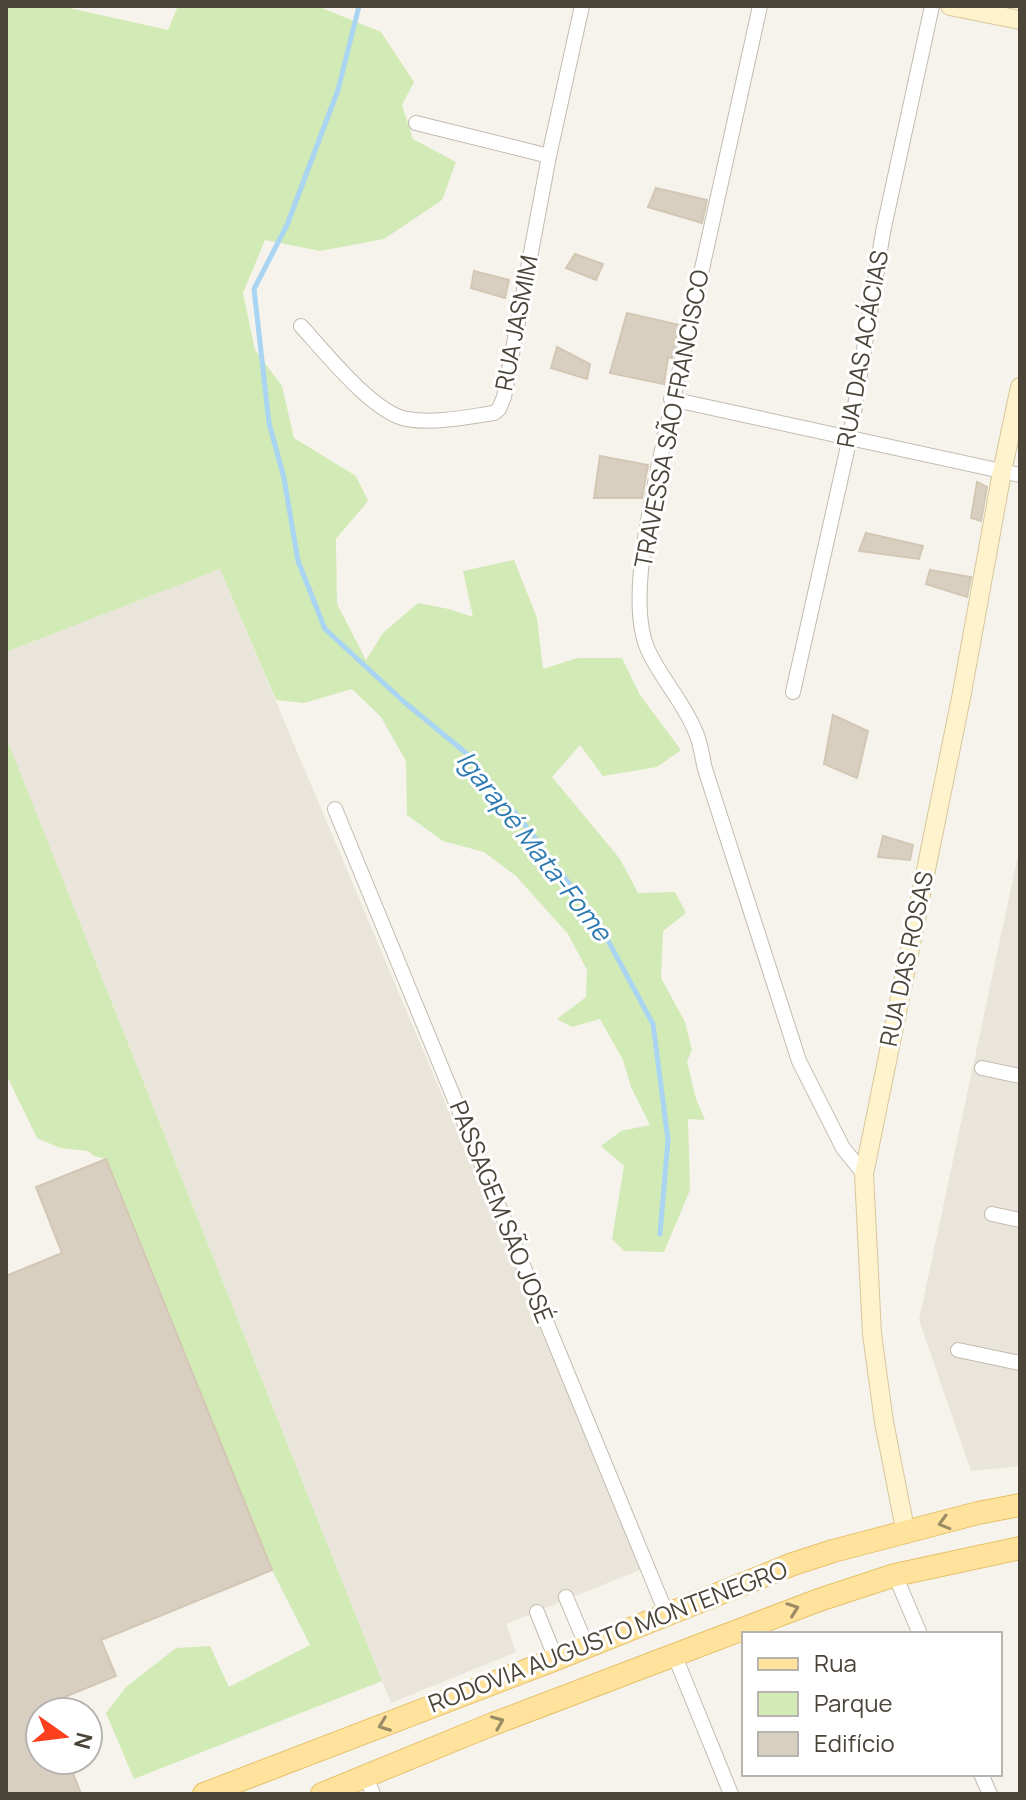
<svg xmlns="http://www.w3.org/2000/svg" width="1026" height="1800" font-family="Manrope,sans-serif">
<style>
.residential{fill:#eae5da}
.green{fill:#d2eab5}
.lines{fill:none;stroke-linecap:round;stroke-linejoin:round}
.stream{stroke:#a9d4f2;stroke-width:5}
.building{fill:#d8cfc1;stroke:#d3c7b4;stroke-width:2}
.street-casing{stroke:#c2bbae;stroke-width:16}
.secondary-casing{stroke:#d6c79b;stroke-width:20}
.primary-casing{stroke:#e6c16a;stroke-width:24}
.street{stroke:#fff;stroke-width:14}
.secondary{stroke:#fff3cd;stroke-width:18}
.primary{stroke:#ffe39c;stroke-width:22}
.oneway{stroke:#9c8c66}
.labels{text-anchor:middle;stroke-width:6;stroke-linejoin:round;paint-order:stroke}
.street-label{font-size:24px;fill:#4b4439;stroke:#fff}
.water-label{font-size:26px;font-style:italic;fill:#2e7ab2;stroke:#fff}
</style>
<rect width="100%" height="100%" fill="#f6f3ec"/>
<path class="residential" d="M220,569L642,1569L506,1624L516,1652L391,1703L6,737V652Z
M1018,855L1020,1466L971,1471L919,1320Z"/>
<path class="green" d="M6,6H60L168,30L178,6H317L381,32L414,82L402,105L413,139L456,162L442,200L384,239L320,251L265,240L243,293L255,350L282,386L294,438L356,476L368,501L336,539L337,604L366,660L383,633L418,603L449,609L473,617L463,571L514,560L537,618L543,669L577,658H622L640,695L681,750L657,767L603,776L580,745L552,777L620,859L638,893L675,892L686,913L663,931L661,978L685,1022L692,1050L687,1061L696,1099L705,1120L688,1119L690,1190L664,1252L624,1251L612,1239L624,1166L601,1146L621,1131L650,1125L631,1087L623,1060L600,1019L572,1027L557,1019L586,997L587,970L568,934L516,876L484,852L443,841L407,815L406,761L381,717L352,689L304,703L276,700L220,569L6,652Z
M6,737L382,1681L134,1779L106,1713L126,1687L176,1648L210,1646L229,1687L310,1645L272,1570L106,1159L94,1156L88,1151L60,1148L37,1138L6,1074Z"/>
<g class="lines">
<path class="stream" d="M359,6L338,90L287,225L254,289L269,423L284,478L298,561L325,629L403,701L466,753L530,831L599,924L653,1024L668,1140L660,1234"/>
</g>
<path class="building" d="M656,188L707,200L702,223L648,207Z
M575,254L603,264L596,280L566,268Z
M474,271L509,280L505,298L471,288Z
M627,313L679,325L672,358L668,357L664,384L610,373Z
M557,347L590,364L587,379L551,368Z
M600,456L648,465L642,498H594Z
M977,482L987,487L981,521L971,518Z
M866,533L923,546L919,559L859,551Z
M930,570L971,577L967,597L926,584Z
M833,715L868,731L857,778L824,764Z
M883,836L913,845L910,860L878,857Z
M106,1159L272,1570L101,1640L116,1676L40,1707V1760H68L81,1794H6V1276L62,1253L36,1187Z"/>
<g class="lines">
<defs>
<path id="street" d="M760,6L658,468C649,516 627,608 649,652C662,680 685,704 696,733C701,744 702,757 705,769L799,1061L843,1148L864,1174
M416,123L549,156
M301,326C325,352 373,413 407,419C434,424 467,417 494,413L499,409L504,397L549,156L582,6
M671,399L1020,475
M793,692L850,437L883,232L932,6
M335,809L667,1615
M982,1068L1020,1076
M992,1214L1020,1220
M958,1350L1020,1363
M895,1575L920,1634
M566,1597L587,1647
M537,1612L556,1659
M674,1654L731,1794
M981,1774L990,1794
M366,1777L373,1794"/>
<path id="secondary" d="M950,6L1020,20
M906,1534L884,1422L872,1334L864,1174L961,698L1002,472L1020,387"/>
<path id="primary" d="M204,1794L556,1659L793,1564L833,1551L978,1513L1020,1505
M322,1794L493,1724L819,1600L895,1575L1020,1548"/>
</defs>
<use href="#street" class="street-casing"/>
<use href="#secondary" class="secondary-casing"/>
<use href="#primary" class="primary-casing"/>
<use href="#street" class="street"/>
<use href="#secondary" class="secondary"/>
<use href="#primary" class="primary"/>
</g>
<defs><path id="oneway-chevron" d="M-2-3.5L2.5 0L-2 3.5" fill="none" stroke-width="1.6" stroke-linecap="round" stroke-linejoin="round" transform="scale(2)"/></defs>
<g class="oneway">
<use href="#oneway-chevron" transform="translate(944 1523) rotate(164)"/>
<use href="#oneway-chevron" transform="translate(793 1609) rotate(-20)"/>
<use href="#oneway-chevron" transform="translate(498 1722) rotate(-22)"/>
<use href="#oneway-chevron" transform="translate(384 1725) rotate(159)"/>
</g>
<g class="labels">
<g class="street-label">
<text transform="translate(517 323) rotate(-79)" y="8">RUA JASMIM</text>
<text transform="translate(863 349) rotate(-80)" y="8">RUA DAS ACÁCIAS</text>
<text transform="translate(672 419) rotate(-79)" y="8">TRAVESSA SÃO FRANCISCO</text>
<text transform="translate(907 959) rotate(-78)" y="8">RUA DAS ROSAS</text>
<text transform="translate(501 1212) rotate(68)" y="8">PASSAGEM SÃO JOSÉ</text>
<text transform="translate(608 1637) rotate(-21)" y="8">RODOVIA AUGUSTO MONTENEGRO</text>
</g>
<g class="water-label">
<text transform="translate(534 846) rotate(52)" y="9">Igarapé Mata-Fome</text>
</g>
</g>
<rect width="1026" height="1800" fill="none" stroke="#4b4439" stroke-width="16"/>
<rect x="742" y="1632" width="260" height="144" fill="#ffffff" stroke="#b7b4b0" stroke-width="2"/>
<rect x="758" y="1658" width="40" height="12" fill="#ffe39c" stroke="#b7b4b0" stroke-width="2"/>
<text x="814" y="1672" font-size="24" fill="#4b4439">Rua</text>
<rect x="758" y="1692" width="40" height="24" fill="#d2eab5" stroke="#b7b4b0" stroke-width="2"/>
<text x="814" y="1712" font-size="24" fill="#4b4439">Parque</text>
<rect x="758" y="1732" width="40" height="24" fill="#d8cfc1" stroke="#b7b4b0" stroke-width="2"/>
<text x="814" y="1752" font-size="24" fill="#4b4439">Edifício</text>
<g transform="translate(64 1736) rotate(104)"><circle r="38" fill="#ffffff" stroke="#b7b4b0" stroke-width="2"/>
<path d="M0-6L14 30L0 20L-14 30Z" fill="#fc3f1d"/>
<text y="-12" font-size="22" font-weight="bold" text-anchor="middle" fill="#4b4439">N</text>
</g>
</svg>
